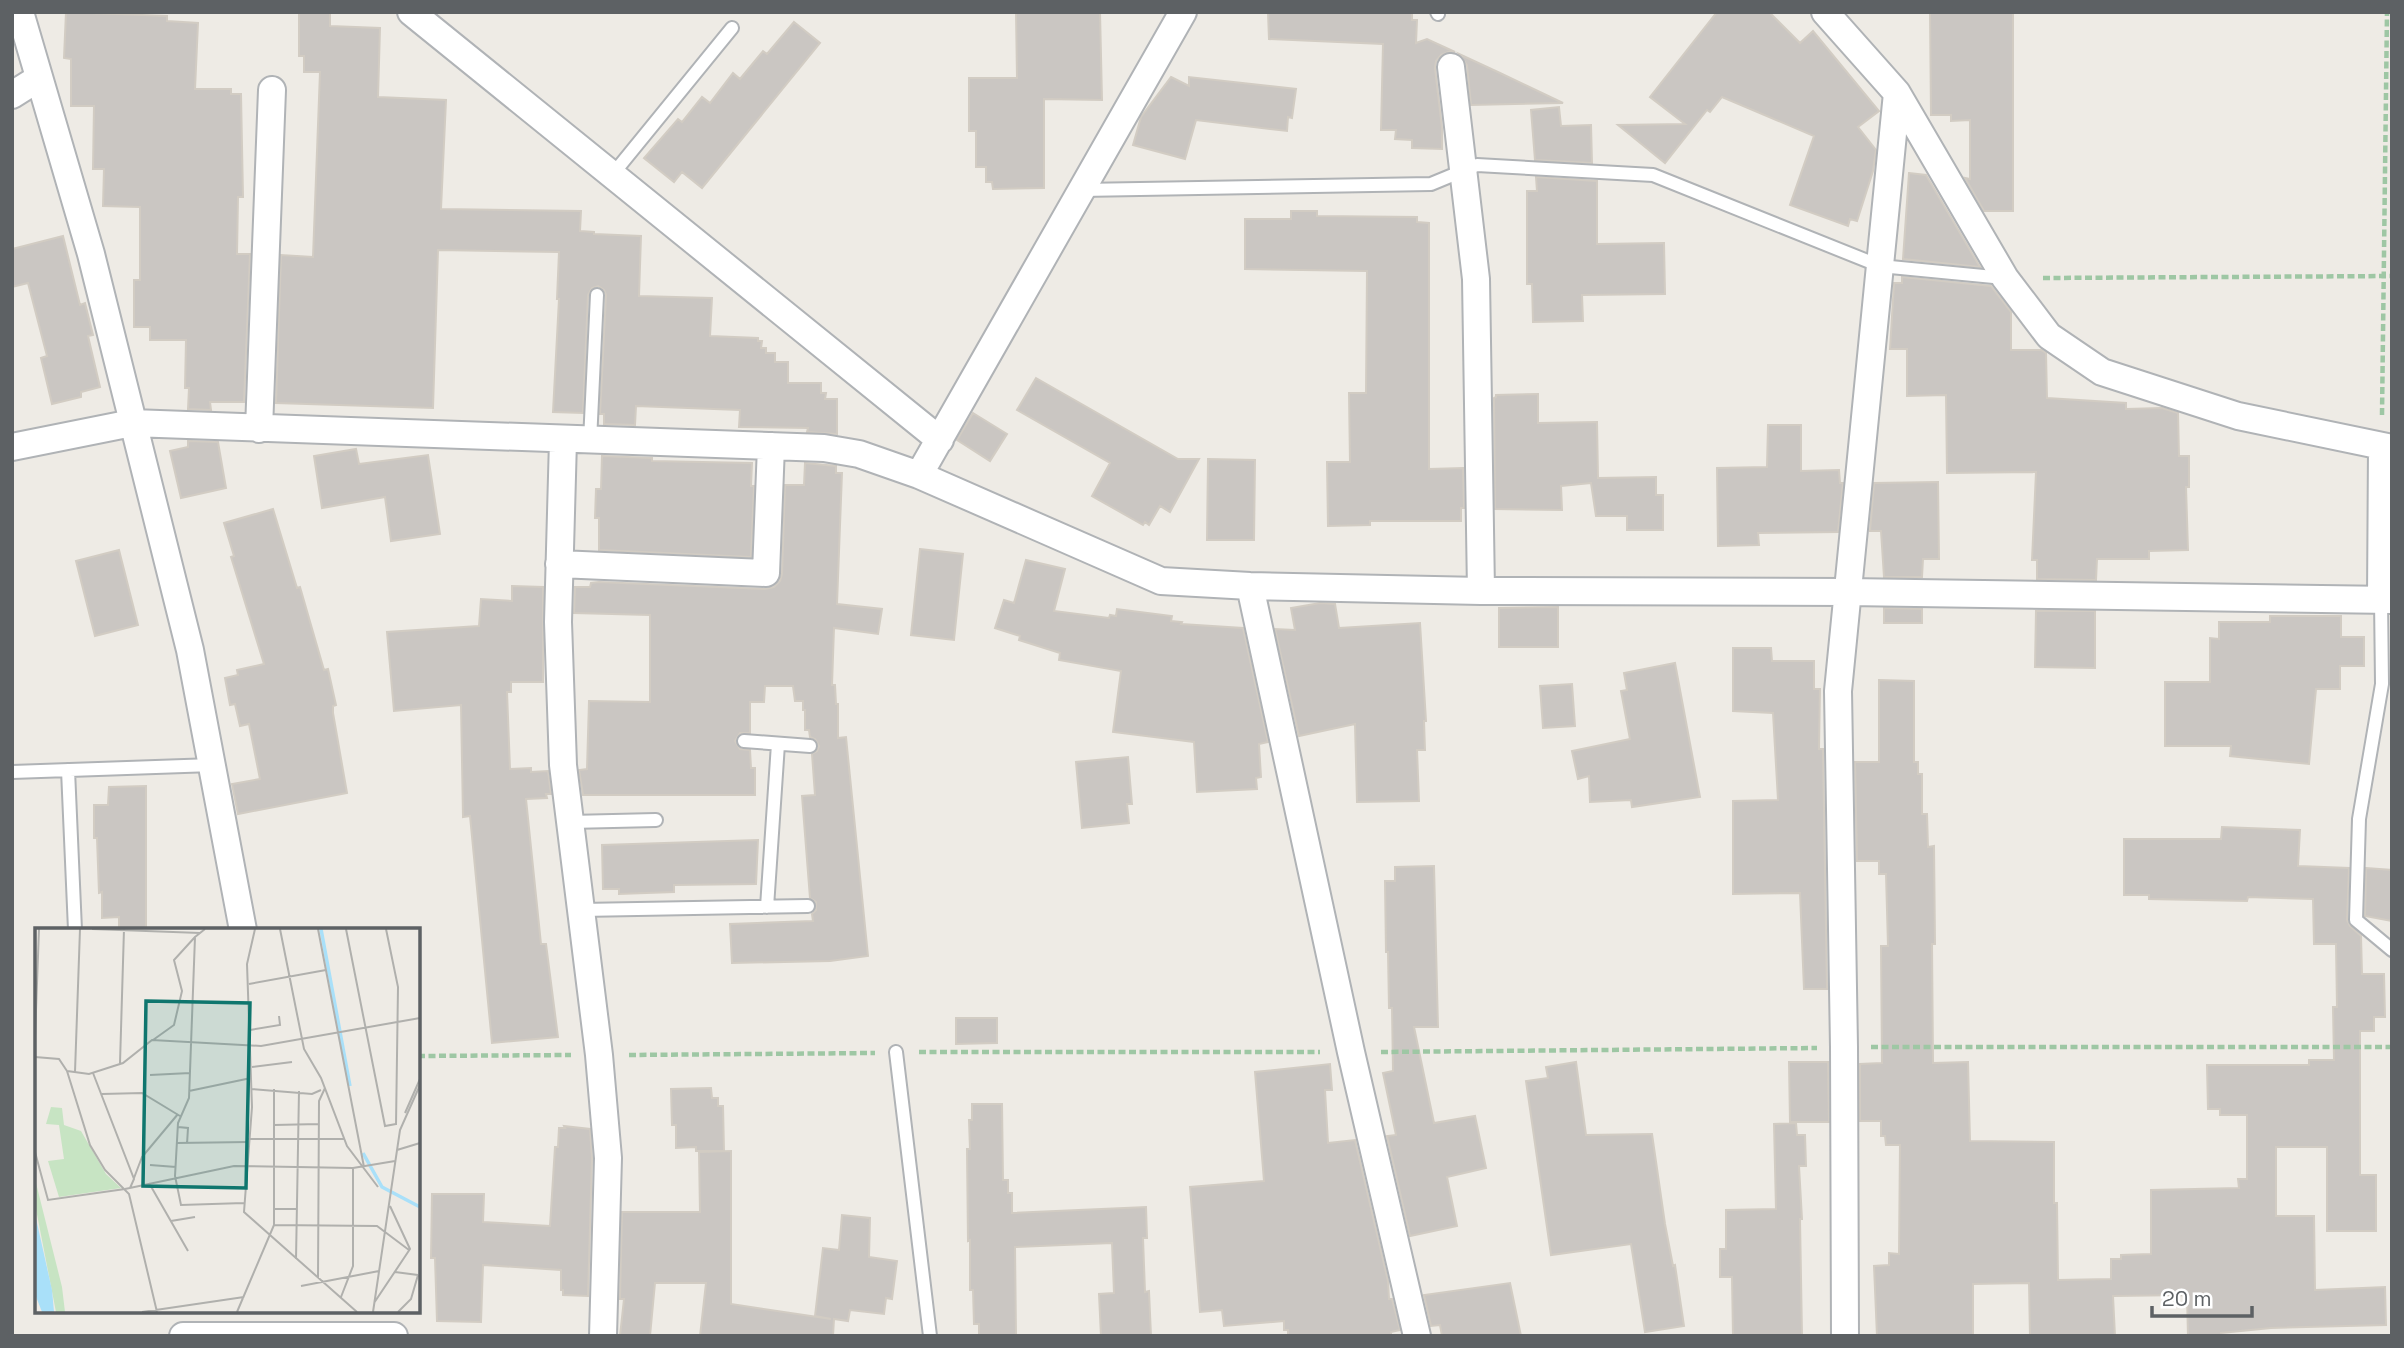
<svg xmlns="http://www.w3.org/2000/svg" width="2404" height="1348" font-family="'Space Grotesk',sans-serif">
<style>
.building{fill:#cac6c2;stroke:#d2ccc3;stroke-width:2}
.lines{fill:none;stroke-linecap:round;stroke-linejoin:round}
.service-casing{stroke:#b0b3b6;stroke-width:16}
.minor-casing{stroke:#b0b3b6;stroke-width:30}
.path{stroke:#9ec7a4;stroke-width:4.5;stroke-dasharray:7 3.5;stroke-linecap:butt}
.service{stroke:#fff;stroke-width:12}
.minor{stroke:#fff;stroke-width:26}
.inset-river{fill:none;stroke:#a9e0f9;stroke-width:3.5}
.inset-road{fill:none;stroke:#b0b0ad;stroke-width:2}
.view{fill:#0f766e;fill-opacity:0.15;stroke:#0f766e;stroke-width:3.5}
.inset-edge{fill:none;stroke:#5d6164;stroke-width:3.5}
</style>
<rect width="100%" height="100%" fill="#eeebe5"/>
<path class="building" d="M66,12L167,16V21L198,23L195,89H231V94H241L243,197H238L237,254H250L244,402H210L211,410L188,409L189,388H185L186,340H150V327H134V280H140V207L103,206L104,169H93L94,106H71V59L64,58Z
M299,12H330V26L380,28L378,97L446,100L441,209L581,211L580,231L594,232V234L641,236L639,296L712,298L710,336L758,338V341H762L761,348H766V353H775V362H788V383H821V393H826L825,399H837V434L807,432L808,428L739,427L740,410L636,406L635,425L604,424V414H600L606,295L604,290L598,286L592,288L588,295L583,413L553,412L559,299H557L559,252L438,250L433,408L276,403L281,255L313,257L320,72H304V56H299Z
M1016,12H1100L1102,100L1044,99V188L993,189L992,182H986V167H976V131H969V78H1017Z
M1268,12H1412V20H1417L1416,43L1427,39L1455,52H1448L1441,55L1436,61L1435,68L1442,128V149L1412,148V140L1395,139L1396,130H1381L1383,44L1269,39Z
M1717,12H1769L1800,43L1813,31L1879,111L1858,127L1876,150L1873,171L1857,221L1850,219L1848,226L1790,205L1814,136L1722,97L1710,112L1707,110L1665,163L1618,125L1685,124L1650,97Z
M1930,12H2013V211H1984L1965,178L1970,179V120L1951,121V115H1931Z
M794,22L820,43L702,188L682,172L674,182L644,158L678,119L682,122L702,97L710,103L733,73L740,79L763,51L767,54Z
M1459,54L1500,73L1563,103L1471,105L1467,65Z
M1171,77L1189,86V77L1296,89L1292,118L1288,117L1287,131L1196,120L1185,159L1133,145L1141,117Z
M1559,107L1561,126L1591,125L1592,163L1535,160L1531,110Z
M1909,173L1926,175L1980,267L1903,259Z
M1536,177L1597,181V244L1664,243L1665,294L1582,295L1583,321L1533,322L1532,284H1527V191H1537Z
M1291,211H1317V216L1417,217V222L1429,223V469L1463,468L1464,508H1461V521H1370V525L1328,526L1327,462H1350L1349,393H1366L1367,271L1245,269V219H1291Z
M63,236L80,305L85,303L93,335L88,336L100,387L81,392V397L52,404L41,358L47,356L28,283L12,287V249Z
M1902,277L1991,286L2011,312V350H2041L2046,353L2047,398L2126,403V409L2162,408L2178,413L2179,456H2189V487H2186L2188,550L2149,551V559H2097L2096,580L2037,579V560H2032L2036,472L1947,473L1946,395L1907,396V349H1890L1894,283H1902Z
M1036,378L1178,459H1199L1170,512L1160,506L1149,525L1145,522L1143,525L1092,496L1110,463L1017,410Z
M1538,394V423L1597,422L1598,478L1656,477V495H1663V530H1627V516H1596L1591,483L1561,486L1562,510L1495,509L1494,398L1496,397V395Z
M973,413L1007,434L990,461L957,440Z
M1768,425H1801V471L1839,470L1840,483H1843L1838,532L1758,533L1759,545L1718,546L1717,468L1767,467Z
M188,441L218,442L226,488L181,498L170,451L188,447Z
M356,449L359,464L428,455L440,534L391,541L385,497L322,508L314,456Z
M602,456L652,458V461L752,463L751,486H754L751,557L599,550V518H595L596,489H601Z
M1208,459L1255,460L1254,540H1207Z
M805,463L836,466V473H842L837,604L882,609L878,634L834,628L832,685H835L836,704H838V738L846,737L868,956L830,961L732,963L730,924L813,921L812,914L816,910V902L810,898L802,796L815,795L812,754L817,751L819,746L815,739L810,737L809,730H805V710H803V701H795L793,686H765L764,702H750V733H740L735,741L740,749L750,750L751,768H755V795H583L579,770L587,769L589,701L650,702V615L574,613L575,587H590L591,583L599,582L765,589L774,587L780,581L782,574L785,485H804Z
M1938,482L1939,559H1923L1922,577H1884L1881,531H1870L1874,483Z
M273,509L297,588L300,587L324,670L328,669L336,705L333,706V713L347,793L238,814L232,784L260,779L249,724L240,726L235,704L230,705L225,678L238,675L237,670L264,664L231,557L234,556L224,523Z
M920,549L963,554L954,640L911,635Z
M119,550L138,625L95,636L76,561Z
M1026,560L1065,569L1054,611L1109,618L1110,615L1116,616L1117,609L1172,616L1171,621L1182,622L1181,624L1243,628L1268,742L1259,744L1261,777L1256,778L1257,789L1197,792L1194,742L1113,732L1121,671L1059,660L1060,653L1019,640L1020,636L995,628L1004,600L1014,603Z
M512,586L543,587V682H511V692H507L510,769L531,768V772L548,771L551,794H546L547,798L526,799L541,944H546L558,1037L492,1043L470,816L463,817L461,705L394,711L387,632L479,626L481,599L512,601Z
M1320,603L1335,604L1339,628L1420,623L1426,721H1424L1425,750H1417L1419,801L1357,802L1355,724L1299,736L1275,629L1295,630L1291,608Z
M1558,607V647H1499V608Z
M1884,608L1922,609V623H1884Z
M2036,611H2095V668L2035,667Z
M2270,616H2341V637H2364V666H2340V689H2316L2309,764L2230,756L2231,746H2165V682H2210V638L2219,639V622H2270Z
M1733,648H1771L1772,661H1814V689H1820L1819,749H1823V752L1827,989H1804L1800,893L1733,894V801L1778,800L1773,713L1733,711Z
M1675,663L1700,797L1632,807L1631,800L1590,802L1589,776L1578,779L1572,751L1630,739L1621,691L1627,690L1624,673Z
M1879,680L1914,681V762H1918V774H1922V814H1927L1928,847L1934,846L1935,944H1932L1933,1063L1968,1062L1970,1141L2054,1142V1203H2057L2058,1280L2111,1279V1259H2121V1255L2151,1254V1190L2239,1188L2238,1179H2247V1115H2220V1109H2208L2207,1065H2309V1060H2334L2333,1007H2337L2336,944H2314L2313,899L2248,897L2247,901L2149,899V895H2124V839H2221L2222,827L2300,830L2298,866L2349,868L2347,920L2350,926L2361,936L2362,974H2384L2385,1017H2374V1031H2360V1175H2376V1231H2327V1147H2276V1216H2314L2315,1290L2385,1287L2386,1325L2271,1328L2221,1333V1336H2188L2187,1295L2113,1296L2115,1336H2030L2029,1283L1973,1284V1336H1877L1874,1266L1889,1265V1253L1899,1254L1900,1145H1886L1885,1136H1881V1121H1860V1064L1882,1063L1881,946H1888L1886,874H1879V861H1857L1855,762H1879Z
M1572,684L1575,726L1543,728L1540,686Z
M1128,757L1132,804H1127L1129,823L1082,828L1076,762Z
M146,786V930H119V917L102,918V892L99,893L97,838H94V805H108L109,787Z
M758,840L756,884L674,885V892L619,894V889H603L602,845Z
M1434,866L1438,1027H1414L1434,1123L1475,1116L1486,1168L1447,1177L1457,1226L1410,1236L1387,1136L1396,1135L1383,1073L1393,1071L1392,1008H1389L1388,952H1386L1385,881H1395V867Z
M2366,868L2392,870V921L2365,916Z
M956,1018H997V1043L956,1044Z
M1576,1062L1586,1135L1652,1134L1665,1224L1673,1266L1675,1265L1684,1326L1645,1332L1631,1244L1551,1255L1526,1081L1548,1078L1546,1067Z
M1789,1062H1828L1829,1122H1790Z
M1330,1064L1332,1090H1325L1328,1143L1355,1140L1388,1281L1389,1299H1392L1400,1330L1391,1332V1336H1288V1330H1284V1321L1224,1326L1222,1310L1200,1312L1190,1187L1264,1181L1255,1072Z
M711,1088L712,1098H718V1106H723L724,1151H696V1147L676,1148V1125H672L671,1089Z
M972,1104H1002L1003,1180H1008V1193H1012V1213L1146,1207L1147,1238H1143L1145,1292L1149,1291L1151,1336H1101L1099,1294L1114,1293L1112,1243L1015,1247L1016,1336H979V1324H974L973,1290H970V1240L968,1241L967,1149H970L969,1120H972Z
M1796,1123L1797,1135H1805L1806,1166H1799L1802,1219H1800L1802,1336H1733L1732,1277H1720V1249H1726V1210L1776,1209L1774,1124Z
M564,1126L590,1129L592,1158L588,1296L563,1295V1290H561V1270L483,1265L481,1322L437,1321L435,1258H431L432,1194H484L483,1222L550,1226L555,1147H558L559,1128H565Z
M731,1151V1304L831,1319L815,1316L823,1248L839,1250L842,1215L870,1218L869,1257L897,1261L892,1299L886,1298L884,1314L850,1310L848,1321L834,1319L833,1336H700L706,1283H655L650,1336H620L624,1299H620L622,1212H700L699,1152Z
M1510,1283L1521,1336H1442L1440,1325L1431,1326L1424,1295Z"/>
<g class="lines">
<defs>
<path id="service" d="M1437,12L1438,14
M613,174L732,28
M1081,190L1431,184L1477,165L1653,175L1880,266L2004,278
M590,441L597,295
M2381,599L2382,684L2359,819L2356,920L2392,950
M744,741L810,746
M68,770L75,930
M12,772L213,765
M570,822L656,820
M767,907L778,744
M581,910L808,906
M896,1052L930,1336"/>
<path id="minor" d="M20,12L91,254L190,650L243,930
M411,12L940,440
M1825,12L1897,93L1838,691L1844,1047L1845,1336
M1451,67L1476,279L1481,591
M1897,93L2005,278L2049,336L2102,372L2238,416L2392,448
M12,95L39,78
M259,429L272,90
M563,440L558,622L563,765L599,1055L608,1158L603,1336
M12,447L132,423L824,448L859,454L919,475L1161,581L1250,586L1481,591L1848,592L2392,600
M919,475L1183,12
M559,564L766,573L771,446
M1250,586L1351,1052L1417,1336
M2381,599L2382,447
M183,1336H394"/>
</defs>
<use href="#service" class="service-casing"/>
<use href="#minor" class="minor-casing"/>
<path class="path" d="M2043,278L2392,276
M2382,415L2387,12
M1871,1047H2392
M919,1052H1320
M1381,1052L1817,1048
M629,1055L875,1053
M418,1056L571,1055"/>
<use href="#service" class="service"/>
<use href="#minor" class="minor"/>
</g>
<g transform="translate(35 928)">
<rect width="385" height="385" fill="#eeebe5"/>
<path d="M16,179L27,180L29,197L46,203L71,246L86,260L24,269L13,233L29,231L24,197L11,196ZM0,251L27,359L30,384H21L0,276Z" fill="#c7e4c3"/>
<path d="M0,286L17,362L19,384H7L0,366Z" fill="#a9e0f9"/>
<path class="inset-river" d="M286,1L315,158M328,225L347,259L385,279"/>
<path class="inset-road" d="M57,1L165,5L170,1M220,1L212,36L217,179L209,284L322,384M245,1L269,121L286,150L312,218L343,259M283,1L329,239M311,1L350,198L361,196M351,1L363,59L361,197M165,5L160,9L154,170L143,195L140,248L146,277L209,275M214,56L291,42M215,102L245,97L244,88M0,109L4,1M118,112L139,97L147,63L139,32L160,9M0,129L24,131L32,143M85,135L89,1M217,139L257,134M40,144L45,1M58,145L99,251L95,260M115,147L155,145M217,161L277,166L286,162M154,163L216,150M67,166L107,165L145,188M370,185L385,151M239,197L284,196M143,199L153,200L152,216M213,211H309M142,215L213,214M362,222L385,215M0,224L13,272L90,261L199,238L318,240L360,233M115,237L141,239M99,250L107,229L143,186M114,255L153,323M239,281H261M136,293L160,289M239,297L342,298L374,322M261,331L264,163M360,344L383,347M283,350L284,173L290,160M266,358L344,343M306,369L318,338V240M339,375L375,321L355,278M107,384L209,369M122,384L94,266L70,242L55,217L32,143L54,146L88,135L117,112L226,118L385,90M202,384L239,297V161M338,384L365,202L385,157M363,384L376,371L383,347"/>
<path class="view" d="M111,73L215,75L211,260L108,258Z"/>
<rect width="385" height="385" class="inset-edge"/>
</g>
<rect width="2404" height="1348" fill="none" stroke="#5d6164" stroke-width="28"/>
<path d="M2152 1306v10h100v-10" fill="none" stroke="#5d6164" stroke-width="3.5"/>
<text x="2162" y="1306" font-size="21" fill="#5d6164" stroke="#ffffff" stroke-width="5" paint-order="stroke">20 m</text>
</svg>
